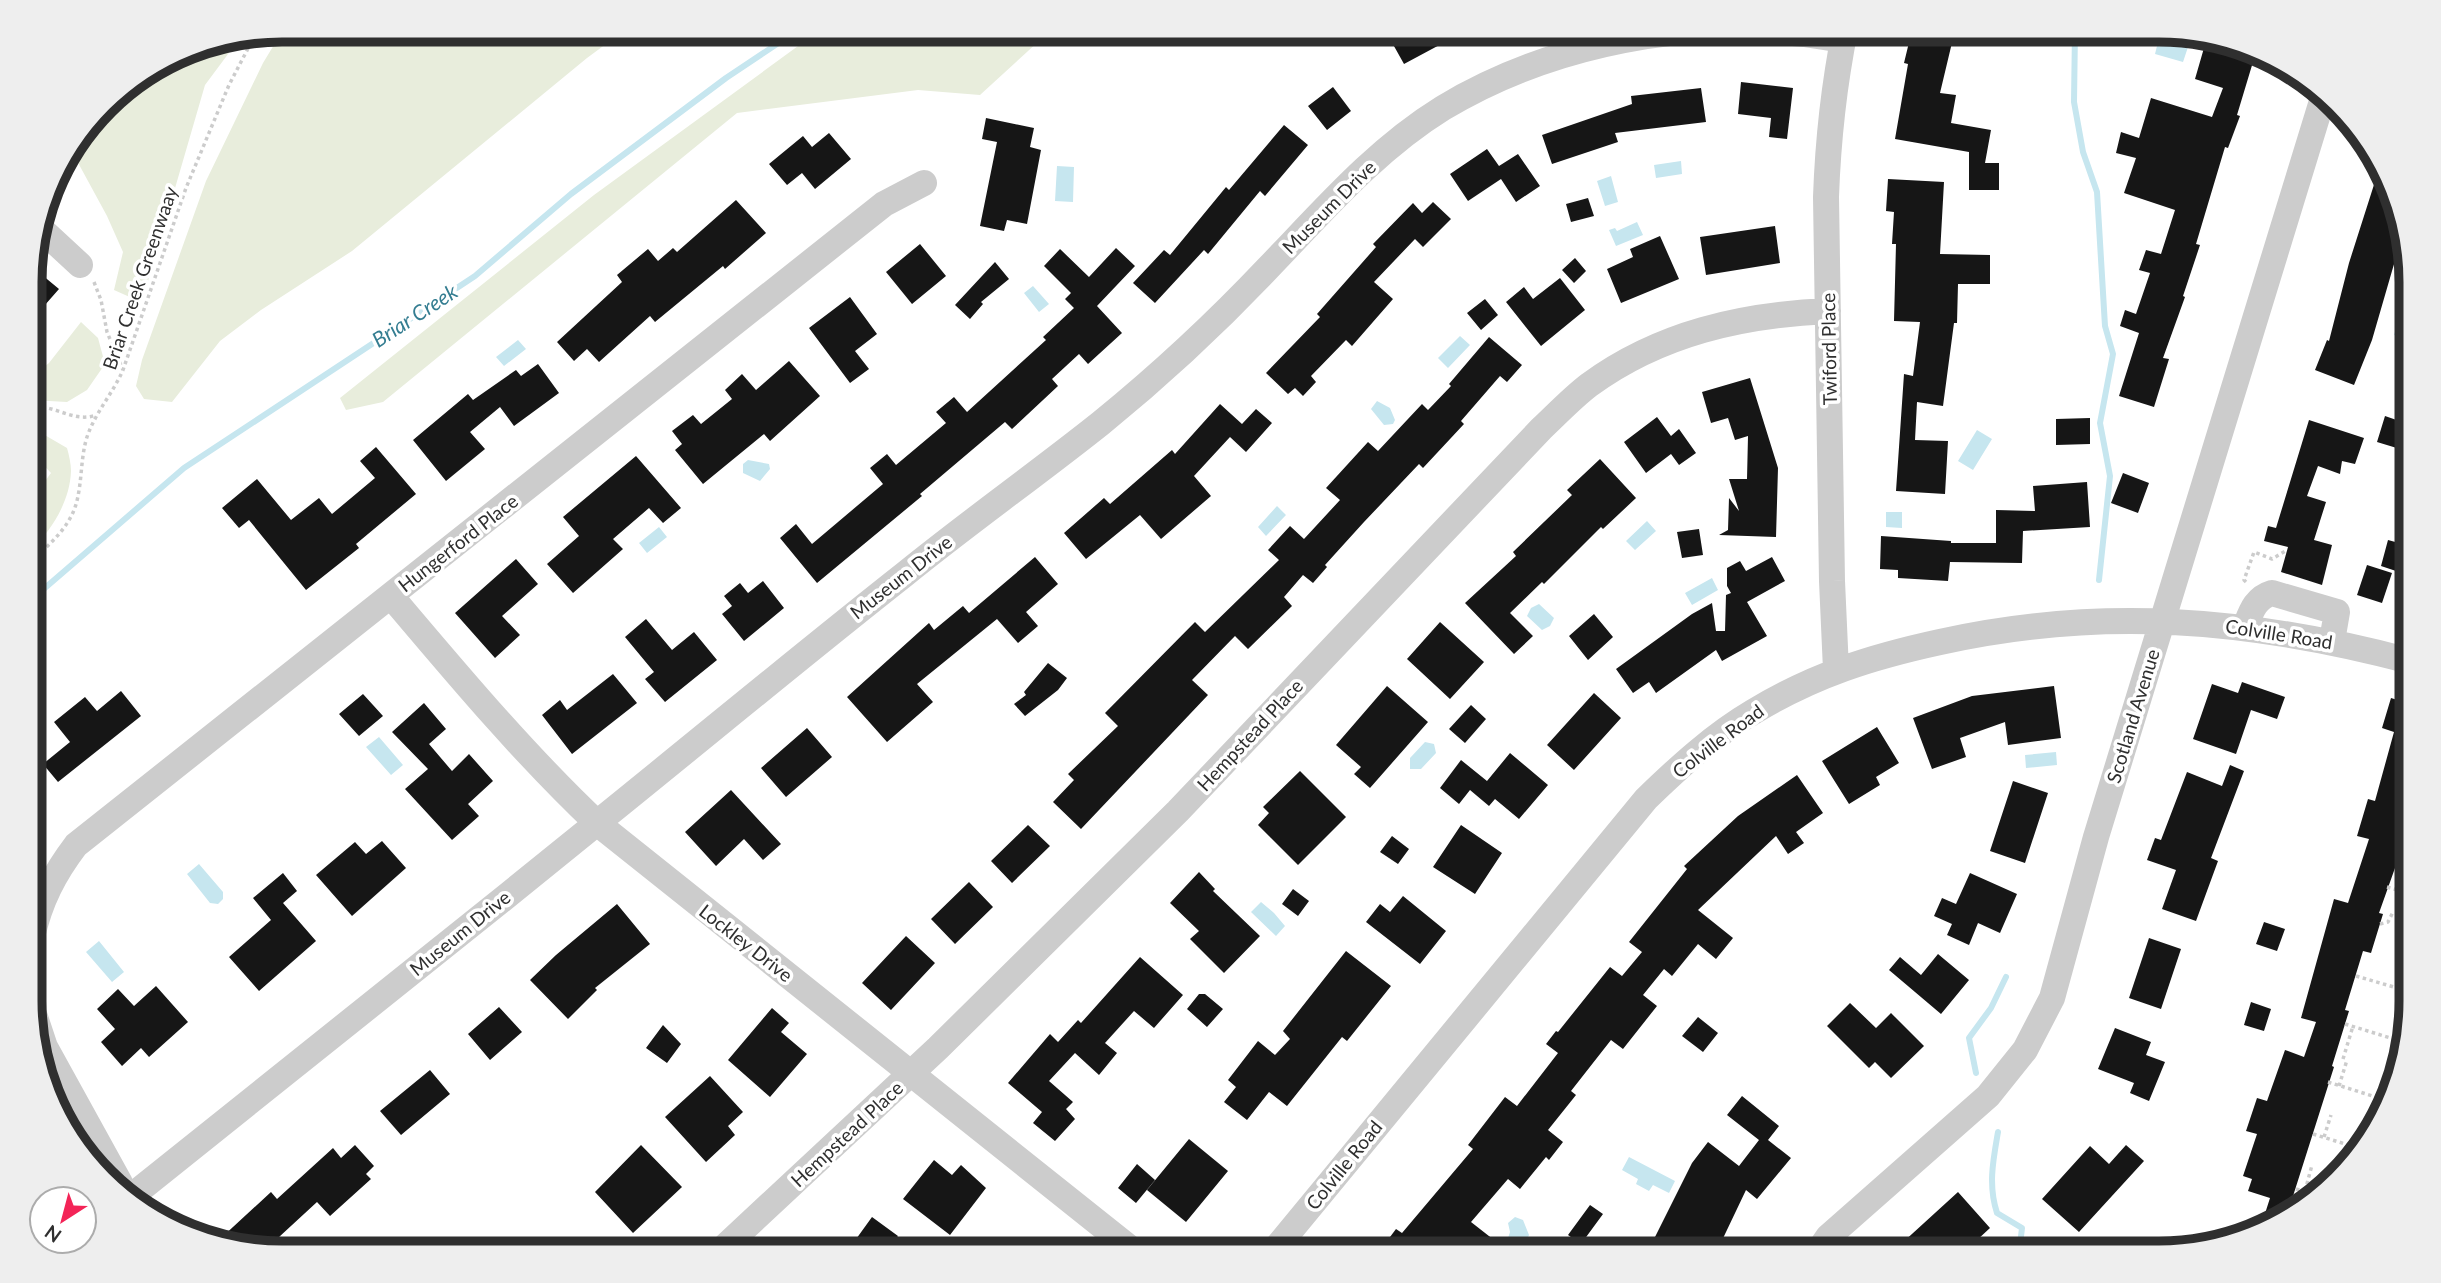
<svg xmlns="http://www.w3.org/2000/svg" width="2441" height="1283" font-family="Lato,sans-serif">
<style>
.green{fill:#e8eddc}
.water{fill:#c6e6ef}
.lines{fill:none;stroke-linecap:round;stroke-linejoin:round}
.stream{stroke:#c6e6ef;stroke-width:6}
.building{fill:#161616}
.path{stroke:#ccc;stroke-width:3.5;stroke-dasharray:3.5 3.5;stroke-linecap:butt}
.minor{stroke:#ccc;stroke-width:26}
.labels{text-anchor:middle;stroke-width:7;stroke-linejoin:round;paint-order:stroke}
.street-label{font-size:19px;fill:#2f2f2f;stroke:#fff}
.water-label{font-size:21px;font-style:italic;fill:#347d91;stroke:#fff}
.rim{fill:none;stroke:#2f2f2f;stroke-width:9}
</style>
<rect width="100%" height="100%" fill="#fff"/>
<path class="green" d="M283,30H625L587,58L352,251L261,310L220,341L172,402L144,399L136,386L142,360L206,181L263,63Z
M820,30H1051L980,95L918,90L737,113L383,402L346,410L340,398L594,195Z
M240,38L205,85L146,288L132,298L114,290L123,252L107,216L76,159L73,148L115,93L186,49Z
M81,322L98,338L105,364L87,390L67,402L31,400V377L49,363Z
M31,427L67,448C69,455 71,464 71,471C70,501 52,530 31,550V500L51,473L31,452Z"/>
<path class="water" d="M2159,38L2188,47L2183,62L2155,54Z
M1681,161L1682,174L1656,178L1654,165Z
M1057,166L1074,167L1073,202L1055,201Z
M1611,176L1618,202L1605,206L1597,181Z
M1637,222L1643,235L1616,246L1609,230L1615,228L1617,231Z
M1033,286L1049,304L1039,312L1024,293Z
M2398,322L2409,325V340L2394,335Z
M1460,336L1470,345L1448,368L1438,358Z
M518,340L526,349L504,366L496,357Z
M1377,401L1390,408L1395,420L1393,424L1384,425L1371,409Z
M1977,430L1992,439L1973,470L1958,461Z
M748,460L769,464L770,469L760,481L743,473V464Z
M1277,506L1286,515L1266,536L1258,527Z
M1886,512H1902V528L1886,527Z
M1647,521L1656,531L1635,550L1626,541Z
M659,527L667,537L647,553L639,543Z
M1712,578L1718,590L1692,605L1685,593Z
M1539,604L1554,618L1550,626L1542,630L1527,616L1531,608Z
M379,737L403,765L391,775L366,747Z
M1425,742L1434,744L1436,753L1421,769H1410V758Z
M2056,752L2057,765L2026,768L2025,755Z
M199,864L223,892V899L218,904L210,903L187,874Z
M1261,902L1274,913L1285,926L1276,936L1251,912Z
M99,941L124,972L112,982L86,952Z
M1629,1157L1675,1181L1669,1193L1653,1185L1649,1191L1636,1184L1638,1179L1622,1170Z
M1515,1217L1523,1220L1529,1235L1524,1247L1515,1253L1510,1251L1506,1244L1510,1232L1508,1223Z"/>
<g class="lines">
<path class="stream" d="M2075,30L2074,102L2083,152L2097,192L2105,326L2113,354L2100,423L2110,476L2099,580
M31,600L184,468L475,276L571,194L726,78L798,30
M1976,1073L1969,1038L1991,1008L2006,977
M1998,1132C1993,1161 1988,1185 1997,1213L2022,1228L2019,1253"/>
</g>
<path class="building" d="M1385,30H1438L1445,42L1404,64Z
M1912,30H1955L1940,93L1956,95L1951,123L1991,130L1985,163H1999V190H1969V152L1895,139L1908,64L1904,63Z
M2206,41L2256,52L2237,115L2240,116L2228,148L2225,147L2196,244L2200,245L2183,296L2185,297L2163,358L2169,359L2154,407L2119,396L2139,333L2120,326L2125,310L2136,314L2150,273L2139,270L2146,250L2161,254L2175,210L2124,193L2136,158L2116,153L2121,132L2139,138L2151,98L2212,117L2223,88L2195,79Z
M1741,82L1793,88L1787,139L1769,137L1771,118L1738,114Z
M1333,87L1351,111L1327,130L1308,106Z
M1701,88L1706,122L1615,133L1618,142L1552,164L1542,135L1632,104L1631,96Z
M986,118L1034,128L1030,147L1041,150L1027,224L1007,220L1004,231L980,226L997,142L982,139Z
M1284,125L1308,145L1265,196L1260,191L1208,254L1204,250L1155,303L1133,283L1164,250L1170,255L1226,187L1229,190Z
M829,133L851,159L815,189L802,173L787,185L769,164L803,136L812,147Z
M1487,149L1499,166L1518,154L1540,186L1516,202L1501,179L1468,201L1450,174Z
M2379,169L2403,233L2372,340L2354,385L2315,370L2327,340L2329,341L2349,263Z
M1888,179L1944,182L1940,254L1990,255V284H1958L1957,323H1954L1943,406L1917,402L1915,440L1948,441L1945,494L1896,491L1904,374L1913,376L1920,322L1894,321L1896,244H1892L1894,212L1886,211Z
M1588,198L1594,216L1571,222L1566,204Z
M736,200L766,233L725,269L723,266L655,322L650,316L599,362L587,349L574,361L557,342L622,282L617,275L648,249L658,261L673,248L677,252Z
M1433,202L1451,219L1423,247L1415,239L1374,282L1393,299L1352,346L1346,340L1311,376L1316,382L1303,396L1295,388L1288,394L1266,373L1320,317L1317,314L1376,247L1373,244L1413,203L1422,213Z
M1775,226L1780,263L1706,275L1700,237Z
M1660,236L1679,279L1621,303L1607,269L1633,257L1630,249Z
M920,244L946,276L912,304L886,272Z
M1116,248L1135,266L1097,306L1122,333L1088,364L1079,354L1052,379L1058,386L1012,429L1005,422L920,494L922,496L817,583L780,538L796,524L812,544L883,484L870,468L887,454L896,465L946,423L936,412L954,397L967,412L1046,340L1043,337L1074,308L1065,299L1071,293L1044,266L1060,249L1089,277Z
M1575,258L1586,271L1574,283L1562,270Z
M995,262L1009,279L981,302L983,304L970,319L955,305Z
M30,265L59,289L30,322Z
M1560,278L1585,310L1541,346L1506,302L1524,287L1533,299Z
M850,297L877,334L855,351L869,369L850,383L809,328Z
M1485,299L1498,315L1481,330L1467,313Z
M1489,337L1522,365L1507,382L1500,376L1461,421L1464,424L1423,468L1419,464L1364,522L1325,565L1327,567L1313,583L1303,575L1284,597L1292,606L1248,649L1235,636L1192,680L1208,695L1081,829L1053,802L1074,780L1068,774L1118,726L1105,713L1195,622L1205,632L1279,560L1268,550L1290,526L1304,539L1340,500L1326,488L1368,442L1378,451L1422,404L1428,410L1451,386L1449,384Z
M789,361L820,396L770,441L764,434L703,484L675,450L682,444L672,431L693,415L701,424L732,399L725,390L742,374L756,390Z
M538,364L559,393L514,426L500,407L470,432L485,449L446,481L413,440L468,394L473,400L516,370L521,376Z
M1750,378L1778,468L1776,537L1719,535L1728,530L1729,498L1739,511L1729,479H1747L1748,436L1735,440L1728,418L1711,423L1702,392Z
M1220,404L1242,424L1256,409L1272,423L1246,452L1230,437L1194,476L1211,496L1161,539L1140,515L1086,559L1064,533L1104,498L1110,504L1172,450L1175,454Z
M2385,416L2408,424L2400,449L2377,442Z
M1657,417L1671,436L1679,429L1696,453L1679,465L1671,454L1646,473L1624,442Z
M2090,418V444L2056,445V419Z
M2309,420L2364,438L2355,464L2342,461L2340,474L2318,466L2307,496L2326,502L2314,540L2332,545L2322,585L2281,572L2288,547L2264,541L2268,526L2276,528Z
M376,447L416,494L356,544L359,548L306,590L249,520L239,528L222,508L257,479L291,520L319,498L332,514L375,478L360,461Z
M636,456L681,508L663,523L649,508L613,539L623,549L573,593L547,564L579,536L563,517Z
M1600,459L1636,498L1603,529L1601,527L1544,584L1542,582L1510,613L1533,636L1514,654L1465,603L1516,556L1513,552L1572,495L1567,490Z
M2123,473L2149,483L2138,513L2111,503Z
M2087,482L2090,527L2023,531L2022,563L1950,562L1948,581L1898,578V570L1880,569L1881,536L1951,541V543H1996V510L2035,511L2033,486Z
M1699,529L1703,555L1682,558L1677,532Z
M2388,540L2410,546V556L2405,574L2381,566Z
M1035,557L1058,584L1026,612L1038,626L1018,643L997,619L917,684L933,702L887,742L847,697L929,623L934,630L963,606L969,613Z
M1772,557L1785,581L1747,602L1767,636L1722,661L1716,650L1656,693L1649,682L1633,693L1616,669L1692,614L1712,603L1716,631H1725L1726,595L1731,593L1727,586V568L1740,561L1746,571Z
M516,559L538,584L502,616L520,635L495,658L455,613Z
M2367,565L2392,573L2382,603L2357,595Z
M763,581L784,608L744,641L722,614L732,606L724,596L740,583L748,593Z
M1594,614L1613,637L1588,660L1569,636Z
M646,619L672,650L694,632L717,660L665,702L645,679L654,672L625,637Z
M1440,622L1484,662L1450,699L1407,659Z
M1048,663L1067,678L1058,690L1025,716L1014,704L1026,695L1024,692Z
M613,674L637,703L572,754L542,715L560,700L567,710Z
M2242,682L2285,697L2277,719L2251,710L2236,754L2193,739L2212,684L2238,693Z
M1387,686L1428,722L1370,788L1354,774L1361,767L1336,745Z
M2054,686L2061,738L2008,745L2005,722L1960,738L1966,757L1932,769L1913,718L1972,696Z
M121,691L141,716L58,782L43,764L70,742L54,722L85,697L97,711Z
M1594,693L1621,718L1574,770L1547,745Z
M363,694L383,716L359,736L339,714Z
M2391,698L2410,704L2411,823L2379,913L2383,914L2371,953L2363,951L2345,1010L2349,1011L2332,1066L2334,1067L2287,1215L2262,1223L2270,1198L2248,1191L2252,1179L2243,1176L2257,1134L2246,1131L2257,1098L2267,1101L2285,1050L2304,1057L2316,1022L2301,1018L2334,899L2348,903L2369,839L2357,836L2368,799L2375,801L2394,732L2382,728Z
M424,703L446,729L429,744L452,771L469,754L493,781L468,804L479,816L452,840L405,789L428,769L392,732Z
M1471,705L1486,719L1465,743L1449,729Z
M1877,727L1899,763L1876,777L1880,785L1849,804L1822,761Z
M807,728L832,757L786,797L761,768Z
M1510,753L1548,785L1519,819L1495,799L1489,806L1470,790L1459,804L1440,788L1461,760L1487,781Z
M2230,765L2244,771L2211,858L2218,861L2196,921L2162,909L2176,870L2147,860L2155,838L2161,840L2187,772L2222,786Z
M1300,771L1346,817L1298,865L1258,825L1269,813L1263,807Z
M1797,775L1823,813L1796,832L1804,843L1788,854L1776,836L1698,910L1733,938L1716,959L1698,944L1672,976L1664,969L1643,995L1657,1006L1623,1049L1611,1040L1571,1091L1576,1095L1548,1130L1563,1142L1549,1160L1546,1157L1520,1189L1508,1179L1471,1222L1494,1240L1483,1253H1378L1396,1229L1402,1233L1473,1149L1468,1145L1505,1097L1517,1106L1558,1053L1546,1044L1556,1031L1558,1032L1610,967L1622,976L1642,952L1629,942L1687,869L1684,866L1738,816Z
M2013,781L2048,793L2025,863L1990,851Z
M731,790L781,844L763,860L744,839L716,866L685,832Z
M1028,825L1050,846L1012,883L991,861Z
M1461,825L1502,853L1475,894L1433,867Z
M1392,836L1409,849L1398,864L1380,852Z
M382,841L406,868L352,916L316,875L355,842L366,854Z
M1199,872L1215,889L1213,891L1260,936L1224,973L1190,939L1199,931L1170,903Z
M283,873L297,891L283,903L316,941L259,991L229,957L271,920L253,898Z
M1970,873L2017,894L2000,933L1978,923L1969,945L1947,935L1952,924L1934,916L1942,898L1956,904Z
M969,882L993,907L955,944L931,919Z
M1293,889L1309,901L1298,916L1282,904Z
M1403,896L1446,931L1420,964L1366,922L1380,904L1390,912Z
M617,904L650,944L595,988L597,990L568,1019L530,980L556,955Z
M2264,922L2285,929L2277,951L2256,944Z
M906,936L935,963L891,1010L862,983Z
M2149,938L2181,949L2161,1009L2129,998Z
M1346,951L1391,986L1347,1041L1342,1037L1287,1106L1269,1092L1247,1120L1224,1102L1236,1087L1228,1080L1258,1041L1275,1055L1290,1039L1283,1031Z
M1938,954L1969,980L1941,1014L1889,970L1900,957L1921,975Z
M1140,957L1183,995L1154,1028L1134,1011L1105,1043L1117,1053L1099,1075L1075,1053L1049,1081L1073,1102L1066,1109L1075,1119L1055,1141L1033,1123L1042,1112L1008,1083L1050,1034L1058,1042L1078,1020L1081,1023Z
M156,986L188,1022L149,1057L141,1048L122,1066L101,1042L115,1029L97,1009L118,989L134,1006Z
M1199,994H1205L1223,1009L1207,1027L1187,1009Z
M2251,1002L2271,1009L2264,1031L2244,1025Z
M1850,1003L1876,1028L1891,1013L1924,1046L1891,1078L1875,1062L1869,1068L1827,1026Z
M499,1007L522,1032L490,1060L468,1034Z
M772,1008L789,1023L781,1032L807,1054L770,1097L728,1060Z
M1698,1017L1718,1033L1703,1052L1682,1036Z
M663,1025L681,1044L667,1063L646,1048Z
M2115,1028L2151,1042L2146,1055L2165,1062L2149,1101L2130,1093L2134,1083L2098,1069Z
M430,1070L450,1094L401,1135L380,1111Z
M710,1076L743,1112L728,1126L735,1135L706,1162L665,1117Z
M1742,1096L1779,1126L1768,1140L1791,1158L1757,1199L1746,1190L1716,1253H1647L1692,1163L1708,1142L1739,1166L1759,1140L1727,1115Z
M1189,1139L1228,1171L1186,1222L1147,1190Z
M355,1145L374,1166L366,1174L371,1179L330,1216L317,1202L266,1249L220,1239L271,1192L277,1199L333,1148L341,1158Z
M641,1145L682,1187L633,1233L595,1192Z
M2126,1145L2144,1161L2079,1232L2042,1199L2090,1146L2109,1164Z
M934,1160L952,1175L961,1165L986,1188L950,1235L903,1199Z
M1137,1164L1155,1180L1136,1203L1118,1188Z
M1958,1192L1990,1228L1963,1253H1909L1901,1244Z
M1590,1205L1603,1214L1581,1244L1568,1235Z
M872,1217L898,1236L885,1253H846Z"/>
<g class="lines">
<path class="path" d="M94,282L101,300L107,332L123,370
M31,413L36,407C57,406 75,423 96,415
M31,561C51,543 73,525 78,496C82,477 81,456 87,437C95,413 113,393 123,370L186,188L229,85L255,35
M2246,582L2244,580L2254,552L2272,559L2287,550
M2387,887L2411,894
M2396,890L2404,864
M2380,924L2388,922L2393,912
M2356,976L2411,992
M2345,1024L2397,1040
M2343,1059L2353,1026
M2328,1082L2379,1098
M2339,1086L2347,1060
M2313,1134L2355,1147
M2324,1137L2331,1115
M2296,1189L2314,1194
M2305,1191L2312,1165"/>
<path class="minor" d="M1759,30L1804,34L1843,40
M40,228L80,265
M391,596C457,674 523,753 597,823L1136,1253
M2245,627C2251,612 2255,598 2272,593L2337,612L2332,641
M1836,670L1832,581L1826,197C1828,140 1834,85 1845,30
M32,937C40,901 54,874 76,845L884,204L924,183
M32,1008L45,1047L120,1183
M133,1195C288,1072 443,948 597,823C700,740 801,656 905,574C969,522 1037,474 1101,423C1160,375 1216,323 1268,268C1323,211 1375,150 1443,108C1521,61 1606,38 1696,30
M718,1253L938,1048L1178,811L1541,429C1557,414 1572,398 1589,385C1660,333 1742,315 1828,311
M1272,1253L1646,799C1679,767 1714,735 1753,712C1814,675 1871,657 1940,642C2102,606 2251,619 2410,661
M1817,1253L1828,1237L1988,1096L2025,1050L2052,998L2096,837L2322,101"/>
</g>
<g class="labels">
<g class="street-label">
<text transform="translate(1329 207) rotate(-45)" y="7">Museum Drive</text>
<text transform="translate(140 278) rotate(-71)" y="7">Briar Creek Greenwaay</text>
<text transform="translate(1829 349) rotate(-91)" y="7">Twiford Place</text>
<text transform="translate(458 543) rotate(-38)" y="7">Hungerford Place</text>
<text transform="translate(901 577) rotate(-38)" y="7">Museum Drive</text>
<text transform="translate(2279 634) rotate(9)" y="7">Colville Road</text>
<text transform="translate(2133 716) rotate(-73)" y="7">Scotland Avenue</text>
<text transform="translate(1250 735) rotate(-47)" y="7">Hempstead Place</text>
<text transform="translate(1718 741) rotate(-37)" y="7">Colville Road</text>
<text transform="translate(460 933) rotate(-39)" y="7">Museum Drive</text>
<text transform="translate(746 943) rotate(38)" y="7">Lockley Drive</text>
<text transform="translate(847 1134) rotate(-43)" y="7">Hempstead Place</text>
<text transform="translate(1344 1165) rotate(-51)" y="7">Colville Road</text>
</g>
<g class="water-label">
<text transform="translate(415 316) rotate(-33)" y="7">Briar Creek</text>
</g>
</g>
<path d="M0 0H2441V1283H0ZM282 42H2159A240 240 0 0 1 2399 282V1001A240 240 0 0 1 2159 1241H282A240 240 0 0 1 42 1001V282A240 240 0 0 1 282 42Z" fill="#eee" fill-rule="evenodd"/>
<path class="rim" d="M282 42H2159A240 240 0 0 1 2399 282V1001A240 240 0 0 1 2159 1241H282A240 240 0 0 1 42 1001V282A240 240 0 0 1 282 42Z"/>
<g transform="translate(63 1220) rotate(216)"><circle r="33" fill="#ffffff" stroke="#acacac" stroke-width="2"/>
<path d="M0-5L12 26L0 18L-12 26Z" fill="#f32457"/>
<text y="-10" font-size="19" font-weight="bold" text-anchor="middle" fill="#2f2f2f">N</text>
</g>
</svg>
